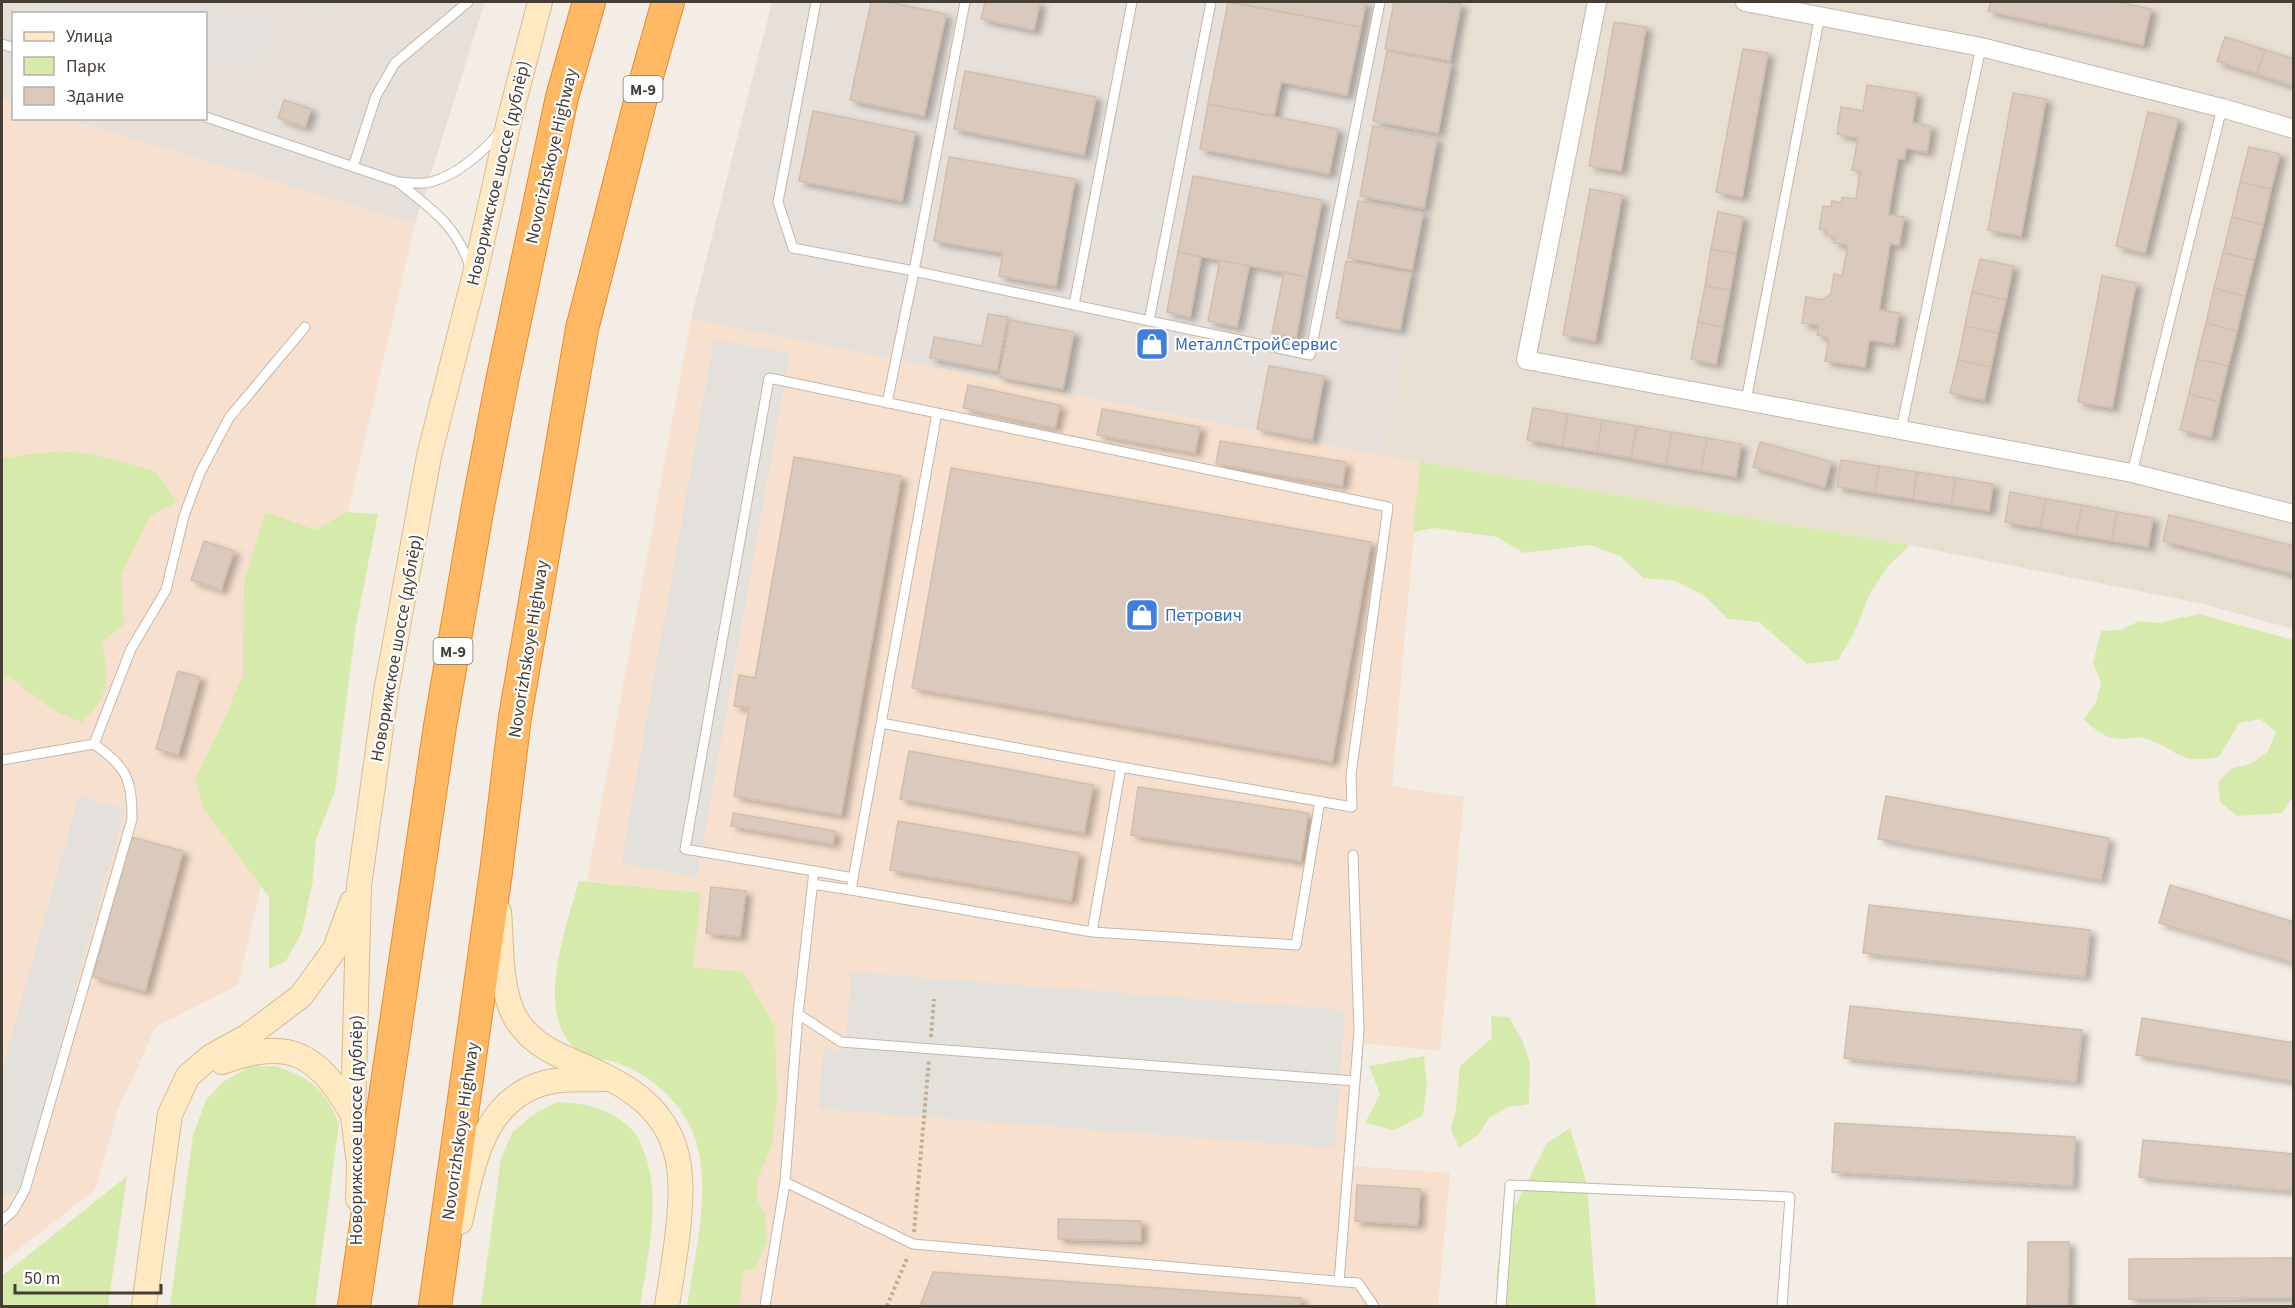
<svg xmlns="http://www.w3.org/2000/svg" width="2295" height="1308" font-family="'Source Sans 3',sans-serif">
<style>
.residential{fill:#e8dfd3}
.commercial{fill:#f7e1ce}
.industrial{fill:#e6dfda}
.green{fill:#d6ebab}
.parking{fill:#e4e1dd}
.building{fill:#d9cabd;stroke:#d1beac;stroke-width:1.5;filter:url(#shadow)}
.lines{fill:none;stroke-linecap:round;stroke-linejoin:round}
.lane-casing{stroke:#c3b7aa;stroke-width:11}
.street-casing{stroke:#c3b7aa;stroke-width:20}
.secondary-casing{stroke:#d6bc92;stroke-width:26}
.highway-casing{stroke:#e78b2c;stroke-width:34}
.path{stroke:#c2ae97;stroke-width:4;stroke-dasharray:3 3;stroke-linecap:butt}
.lane{stroke:#fff;stroke-width:9}
.street{stroke:#fff;stroke-width:18}
.secondary{stroke:#ffe9c3;stroke-width:24}
.highway{stroke:#ffb864;stroke-width:32}
.labels{text-anchor:middle;stroke-width:4.5;stroke-linejoin:round;paint-order:stroke}
.shield{fill:#fff;stroke:#7e7771;stroke-width:1.5}
.shield-label{font-size:16px;font-weight:bold;fill:#463d34}
.street-label{font-size:18px;fill:#463d34;stroke:#fff}
.shop-label{font-size:18px;fill:#366cbe;stroke:#fff;text-anchor:start}
</style>
<defs>
<filter id="shadow"><feDropShadow dx="6" dy="4" stdDeviation="3" flood-color="#0004"/></filter>
</defs>
<rect width="100%" height="100%" fill="#f4ede5"/>
<path class="residential" d="M1465,2H2293V629L2199,603L1910,545L1384,456Z"/>
<path class="commercial" d="M2,99L13,102L14,118L67,119L415,224L238,985L156,1027L119,1107L95,1190L2,1262Z
M691,319L1420,462L1392,786L1464,797L1440,1051L1364,1043L1353,1166L1450,1173L1438,1306H739L744,1269L765,1214L757,1198L758,1177L772,1147L693,967L700,894L587,881Z"/>
<path class="industrial" d="M2,2H485L415,224L67,119L206,118V14H14L13,102L2,99Z
M772,2H1465L1384,456L691,319Z"/>
<path class="green" d="M59,451L92,454L155,471L177,502L150,516L121,575L124,624L102,642C108,681 112,692 82,723L51,709L9,677L2,675V458Z
M1420,462L1910,545L1887,567L1869,595L1856,629L1838,660L1807,664L1759,622L1728,619L1705,596L1675,581L1643,578L1620,556L1590,545L1524,553L1497,537L1434,528L1413,532Z
M265,512L316,530L345,512L378,514L356,625L335,791L316,839L313,880L302,932L286,961L269,969V897L203,808L195,779L219,731L243,674L244,582Z
M2199,614L2293,640V796L2282,813L2237,816L2220,802L2218,782L2232,768L2251,764L2268,751L2276,732L2260,719L2239,723L2219,757C2176,765 2179,749 2144,738C2136,736 2129,739 2121,739C2104,738 2095,730 2084,719L2096,702L2101,682L2093,663L2101,631L2121,630L2139,621L2158,623Z
M579,881L701,893L693,967L743,972L775,1027L777,1098L772,1147L758,1177L757,1198L765,1214L767,1240L756,1269L744,1270L739,1306H687C695,1252 715,1177 690,1126C675,1095 644,1071 611,1061C603,1059 592,1059 585,1055C529,1026 566,927 579,881Z
M1491,1016L1509,1017L1523,1042L1530,1062L1529,1104L1508,1107L1489,1118L1478,1135L1459,1148L1451,1129L1456,1108L1460,1066L1492,1038Z
M1424,1056L1427,1086L1423,1115L1394,1130L1365,1123L1380,1094L1369,1066Z
M275,1066C311,1077 324,1089 339,1123L315,1306H170L193,1135L206,1100L223,1082L249,1067Z
M557,1102C568,1103 580,1103 590,1106C606,1110 630,1122 638,1138C665,1189 648,1253 640,1306H481L501,1158L512,1133L531,1116Z
M1570,1128L1587,1184L1596,1306H1501L1496,1276L1504,1228L1547,1143Z
M127,1176L108,1306H2V1276Z"/>
<path class="parking" d="M26,2H200L271,23L256,71L206,56V14L66,13Z
M284,2H339L334,17Z
M714,339L790,353L697,877L621,863Z
M79,795L125,809L20,1191L2,1197V1069Z
M851,972L1345,1010L1335,1148L819,1109L823,1049L845,1050Z"/>
<path class="building" d="M871,2H888L946,14L924,116L850,100Z
M985,2H1040L1034,30L981,19Z
M1228,2L1361,27L1347,95L1281,82L1274,116L1208,104Z
M1232,2H1366L1361,27Z
M1394,2H1448L1461,4L1450,61L1385,49Z
M1991,2H2118L2151,9L2143,45L1988,11Z
M1614,22L1646,27L1621,171L1589,166Z
M2225,37L2265,50L2257,74L2217,61Z
M1743,49L1768,53L1742,197L1716,192Z
M2265,50L2294,59V86L2257,74Z
M1387,51L1451,64L1438,133L1373,121Z
M965,71L1096,97L1084,155L954,129Z
M1867,85L1917,93L1912,123L1931,126L1927,152L1906,148L1904,159H1898L1888,215L1904,217L1899,245L1890,243L1879,310L1899,313L1894,344L1869,340L1865,367L1825,361L1829,338L1817,335L1819,325L1802,323L1806,297L1822,300L1831,294L1834,274L1842,276L1848,245L1834,243L1835,237L1826,235L1827,230L1819,229L1823,206L1831,207L1832,201L1841,203L1842,197L1856,199L1860,171L1852,170L1858,138L1837,134L1841,107L1863,111Z
M2013,93L2046,99L2021,236L1988,230Z
M284,100L311,109L305,127L278,118Z
M1208,104L1338,129L1329,174L1200,149Z
M813,111L915,132L902,201L799,181Z
M2148,112L2178,119L2145,253L2116,246Z
M1373,126L1437,139L1424,208L1360,196Z
M2249,147L2280,154L2271,189L2240,182Z
M949,157L1075,179L1056,286L999,276L1003,253L934,241Z
M1193,176L1322,200L1307,277L1178,252Z
M2240,182L2271,189L2263,225L2232,217Z
M1590,189L1622,195L1595,341L1563,335Z
M1358,201L1423,213L1412,270L1348,258Z
M1718,212L1743,217L1736,254L1711,249Z
M2232,217L2263,225L2254,260L2223,253Z
M1711,249L1736,254L1730,290L1705,286Z
M1178,252L1201,257L1190,317L1167,312Z
M2223,253L2254,260L2245,296L2214,288Z
M1980,259L2013,266L2006,300L1972,292Z
M1220,260L1249,266L1237,327L1208,321Z
M1346,261L1411,273L1400,330L1336,318Z
M1284,272L1307,277L1296,338L1272,333Z
M2102,276L2136,283L2112,408L2078,402Z
M1705,286L1730,290L1723,327L1698,322Z
M2214,288L2245,296L2237,331L2206,323Z
M1972,292L2006,300L1998,333L1965,326Z
M988,314L1008,317L997,371L930,358L934,337L982,346Z
M1010,320L1074,332L1063,389L999,377Z
M1698,322L1723,327L1716,364L1691,359Z
M2206,323L2237,331L2228,366L2197,359Z
M1965,326L1998,333L1991,367L1958,360Z
M2197,359L2228,366L2219,402L2189,394Z
M1958,360L1991,367L1984,400L1950,393Z
M1269,366L1324,376L1312,440L1257,429Z
M968,385L1060,405L1055,428L963,408Z
M2189,394L2219,402L2211,437L2180,430Z
M1533,408L1568,414L1562,446L1527,440Z
M1102,409L1200,427L1195,453L1097,435Z
M1568,414L1602,420L1597,452L1562,446Z
M1602,420L1637,426L1631,458L1597,452Z
M1637,426L1672,432L1666,465L1631,458Z
M1672,432L1707,438L1701,471L1666,465Z
M1707,438L1741,444L1736,477L1701,471Z
M1220,441L1346,462L1342,486L1216,464Z
M1760,442L1831,462L1825,487L1753,467Z
M794,457L901,476L841,815L734,796L749,708L734,706L739,675L755,678Z
M1841,460L1879,466L1875,493L1837,487Z
M1879,466L1917,472L1913,499L1875,493Z
M951,468L1371,542L1332,762L912,688Z
M1917,472L1956,478L1951,505L1913,499Z
M1956,478L1993,484L1989,511L1951,505Z
M2010,492L2046,499L2040,528L2005,522Z
M2046,499L2082,505L2076,535L2040,528Z
M2082,505L2117,512L2112,541L2076,535Z
M2117,512L2153,518L2148,547L2112,541Z
M2169,515L2294,546V574L2163,541Z
M204,541L234,551L221,590L191,580Z
M178,671L200,677L178,755L156,749Z
M909,751L1093,785L1084,833L900,799Z
M1138,787L1308,813L1301,861L1131,835Z
M1886,796L2109,838L2101,880L1878,839Z
M733,813L835,831L833,844L731,826Z
M898,821L1079,853L1071,901L890,870Z
M131,837L183,851L145,991L93,977Z
M2170,885L2294,922V963L2159,923Z
M711,887L746,891L740,937L706,933Z
M1869,905L2090,930L2085,977L1863,953Z
M1850,1006L2082,1030L2076,1082L1844,1058Z
M2142,1018L2294,1043V1081L2136,1055Z
M1835,1123L2075,1137L2073,1186L1832,1172Z
M2143,1140L2294,1154V1191L2139,1177Z
M1357,1185L1420,1189L1418,1225L1355,1221Z
M1058,1219L1141,1221V1241L1058,1239Z
M2028,1242H2069L2068,1306H2027Z
M2294,1258V1298L2129,1299V1259Z
M933,1272L1301,1298L1300,1306H920Z"/>
<g class="lines">
<defs>
<path id="lane" d="M816,2L778,202L793,248L914,271L965,2
M2,44L14,48
M206,117L398,182C408,182 421,185 431,182C459,174 482,153 500,132
M353,167L376,96L395,63L468,2
M398,182C431,209 456,224 470,267
M1074,305L1132,2
M1149,321L1211,2
M1746,401L1820,15
M887,403L914,271L1310,355L1380,2
M1901,430L1981,47
M2132,473L2222,108
M881,723L1121,767L1092,932L851,890L937,413
M94,744L131,649L166,590L184,516L200,473L229,418L305,327
M2,760L94,744C127,767 132,779 132,819L25,1190L13,1211L2,1221
M814,871L853,878
M812,884L851,890
M1092,932L1296,945L1320,801
M798,1014L841,1042L1355,1081
M785,1182L798,1014L814,871L685,849L769,378L1388,507L1351,774L1352,807L1121,767
M1339,1282L1359,1031L1353,855
M765,1306L785,1182L913,1244L1358,1283L1374,1306
M1501,1306L1510,1185L1790,1197L1782,1306"/>
<path id="street" d="M1597,2L1526,360L2132,473L2294,514
M1745,2L1981,47L2222,108L2294,129"/>
<path id="secondary" d="M499,912C502,946 499,989 516,1019C528,1039 550,1052 570,1060C618,1081 664,1101 677,1156C687,1196 673,1265 667,1306
M222,1062C289,1037 319,1054 352,1114
M358,1199L359,1164L353,1116L359,886L386,692L429,456L474,278L509,121L540,2
M460,1222C473,1166 482,1098 548,1082C566,1078 586,1080 604,1079
M144,1306L170,1114L188,1076L210,1057L248,1036L301,996L335,949L352,902"/>
<path id="highway" d="M354,1306L440,726L478,506L501,386L562,97L589,2
M435,1306L496,872L515,717L582,329L642,94L668,2"/>
</defs>
<use href="#lane" class="lane-casing"/>
<use href="#street" class="street-casing"/>
<use href="#secondary" class="secondary-casing"/>
<use href="#highway" class="highway-casing"/>
<path class="path" d="M931,1037L934,999
M914,1232L929,1060
M887,1306L908,1256"/>
<use href="#lane" class="lane"/>
<use href="#street" class="street"/>
<use href="#secondary" class="secondary"/>
<use href="#highway" class="highway"/>
</g>
<defs>
<symbol id="shop-square" viewBox="-11 -11 22 22"><rect x="-9" y="-9" width="18" height="18" rx="4" fill="#3f7fe0" stroke="#fff"/><path d="M-5-2.5h2.3a2.7 3.5 0 0 1 5.4 0H5L5.5 6h-11ZM-1.5-2.5h3a1.5 2.3 0 0 0-3 0Z" fill="#fff"/></symbol>
</defs>
<g fill-rule="evenodd">
<use href="#shop-square" x="1133" y="325" width="38" height="38"/>
<use href="#shop-square" x="1123" y="596" width="38" height="38"/>
</g>
<g class="labels">
<g class="shield">
<rect x="623.5" y="76" width="39" height="26" rx="4.5"/>
<rect x="433.5" y="638" width="39" height="26" rx="4.5"/>
</g>
<g class="shield-label">
<text x="643" y="95">М-9</text>
<text x="453" y="657">М-9</text>
</g>
<g class="street-label">
<text transform="translate(551 156) rotate(-77)" y="6">Novorizhskoye Highway</text>
<text transform="translate(498 173) rotate(-77)" y="6">Новорижское шоссе (дублёр)</text>
<text transform="translate(396 648) rotate(-80)" y="6">Новорижское шоссе (дублёр)</text>
<text transform="translate(528 649) rotate(-81)" y="6">Novorizhskoye Highway</text>
<text transform="translate(356 1130) rotate(-90)" y="6">Новорижское шоссе (дублёр)</text>
<text transform="translate(460 1131) rotate(-82)" y="6">Novorizhskoye Highway</text>
</g>
<g class="shop-label">
<text x="1175" y="350">МеталлСтройСервис</text>
<text x="1165" y="621">Петрович</text>
</g>
</g>
<rect width="2295" height="1308" fill="none" stroke="#463d34" stroke-width="6"/>
<rect x="12" y="12" width="195" height="108" fill="#ffffff" stroke="#b5b1ae" stroke-width="1.5"/>
<rect x="24" y="32" width="30" height="9" fill="#ffe9c3" stroke="#b5b1ae" stroke-width="1.5"/>
<text x="66" y="42" font-size="18" fill="#463d34">Улица</text>
<rect x="24" y="57" width="30" height="18" fill="#d6ebab" stroke="#b5b1ae" stroke-width="1.5"/>
<text x="66" y="72" font-size="18" fill="#463d34">Парк</text>
<rect x="24" y="87" width="30" height="18" fill="#d9cabd" stroke="#b5b1ae" stroke-width="1.5"/>
<text x="66" y="102" font-size="18" fill="#463d34">Здание</text>
<path d="M15 1284v9h146v-9" fill="none" stroke="#463d34" stroke-width="3"/>
<text x="24" y="1284" font-size="18" fill="#463d34" stroke="#ffffff" stroke-width="4.5" paint-order="stroke">50 m</text>
</svg>
